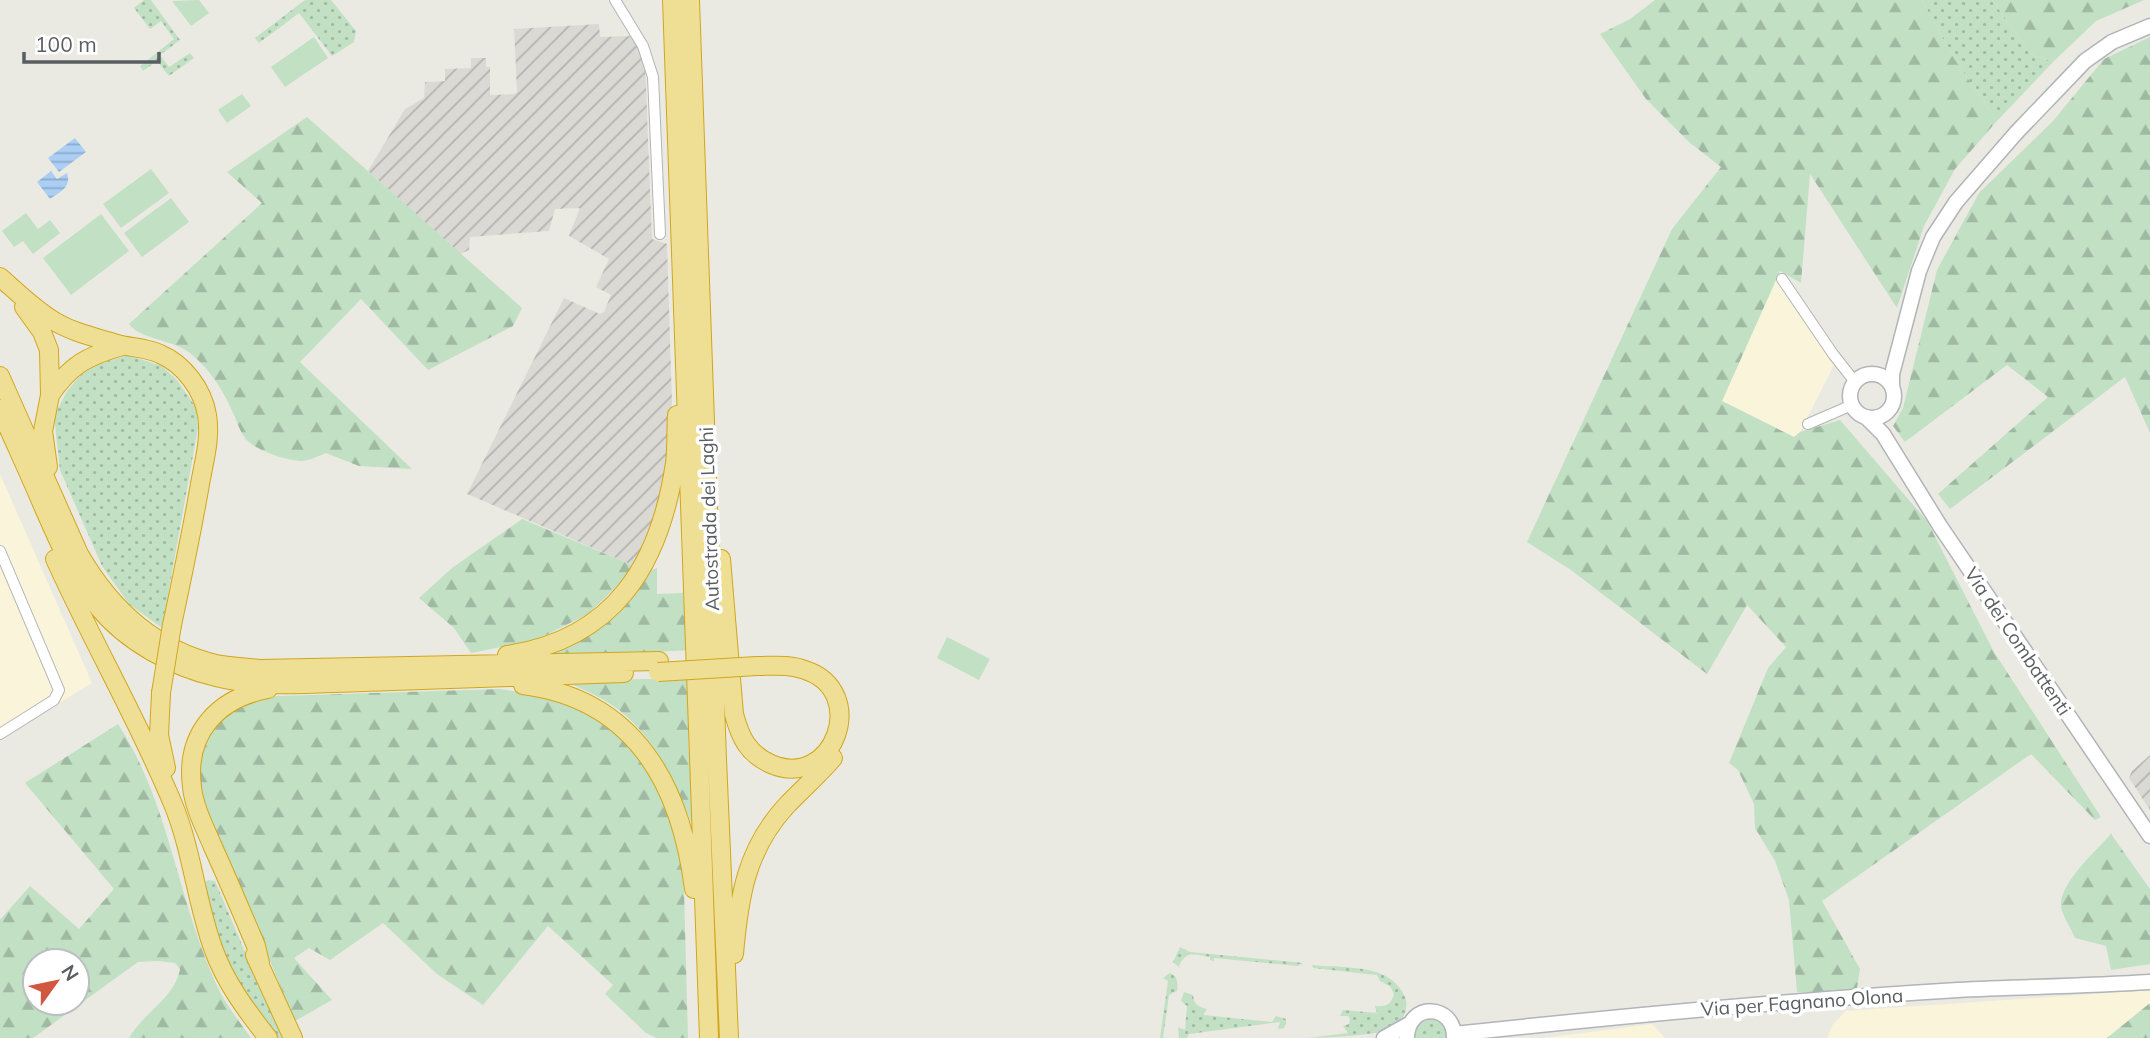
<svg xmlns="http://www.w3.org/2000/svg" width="2150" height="1038" font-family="Mulish,sans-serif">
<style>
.commercial{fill:#f9f4da}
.industrial{fill:url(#industrial-furrows)}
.grass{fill:url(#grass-dots)}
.forest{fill:url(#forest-firs);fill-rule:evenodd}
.garden{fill:#c1e0c4}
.water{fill:url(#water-rules)}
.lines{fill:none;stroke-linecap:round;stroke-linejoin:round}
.street-casing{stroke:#b3b4b8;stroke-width:12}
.secondary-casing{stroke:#b1b4b8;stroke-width:17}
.highway-casing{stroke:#d1a61c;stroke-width:20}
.street{stroke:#fff;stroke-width:10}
.secondary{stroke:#fff;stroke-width:14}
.highway{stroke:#efdf95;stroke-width:18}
.highway-bridge-casing{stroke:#d1a61c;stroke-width:20;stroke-linecap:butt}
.highway-bridge{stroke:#efdf95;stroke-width:18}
.labels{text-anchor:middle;stroke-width:7;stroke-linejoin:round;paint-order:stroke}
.street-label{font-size:19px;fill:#5a5d61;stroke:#fff}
</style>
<defs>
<pattern id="industrial-furrows" width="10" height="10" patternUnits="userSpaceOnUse" patternTransform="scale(1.75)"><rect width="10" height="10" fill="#dad9d4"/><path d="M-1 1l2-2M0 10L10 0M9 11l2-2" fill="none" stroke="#b4b3af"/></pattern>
<pattern id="grass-dots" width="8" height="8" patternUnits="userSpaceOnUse" patternTransform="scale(1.75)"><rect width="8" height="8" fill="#c1e0c4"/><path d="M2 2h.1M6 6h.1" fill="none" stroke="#a0b9a3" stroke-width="1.8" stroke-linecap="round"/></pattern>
<pattern id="forest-firs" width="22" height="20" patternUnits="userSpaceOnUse" patternTransform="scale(1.75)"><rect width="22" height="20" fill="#c1e0c4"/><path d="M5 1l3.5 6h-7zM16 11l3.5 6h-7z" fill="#a0b9a3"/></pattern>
<pattern id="water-rules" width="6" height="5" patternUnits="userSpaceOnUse" patternTransform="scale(1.75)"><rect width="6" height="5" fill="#aacef4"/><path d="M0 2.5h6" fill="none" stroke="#8daac9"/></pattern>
</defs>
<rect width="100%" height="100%" fill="#ebeae2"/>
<path class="commercial" d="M1778,276L1837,359L1800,432L1794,437L1722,401Z
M0,474L92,683L0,739Z
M2150,990V1003L2107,1038H1827L1833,1024L1846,1011Z
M1652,1024L1665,1038H1544Z"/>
<path class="industrial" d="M599,24L600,37L633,36L645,62L652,239L667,244L672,402L670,452L667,480L637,567L467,494L564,298L600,314L604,312L611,295L596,287L609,259L569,236L580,208L555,209L549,231L470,237L469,250L460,254L368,171L405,109L424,98L425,82L445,81V69L471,68V58H486V67H490V95L515,94L517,92L514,29Z
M2150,755V810L2129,778L2132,771Z"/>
<path class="grass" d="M144,0H151L180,40L160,55L169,67L190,53L194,58L169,76L157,61L143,71L140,66L174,39L161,21L150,29L134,8Z
M305,0H331L356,31L354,42L332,56L299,13L259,43L255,38Z
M1922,0H1992L2032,55L2053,62L1997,121L1953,57Z
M127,355L162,366L177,380L197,409L198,428L162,628L129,604L102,566L60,470L54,416L67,391L82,374L96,365Z
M208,880L215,881L243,947L285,1038H276L258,1016L218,946L204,883Z
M1180,947L1190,952L1303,963L1298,966L1214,958V961L1210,960V957C1195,955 1187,949 1179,966L1180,968L1173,962Z
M1312,965C1332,967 1363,966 1381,974C1392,978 1403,989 1406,1000C1408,1011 1402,1022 1393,1028C1383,1035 1323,1038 1308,1038L1348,1033L1343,1026L1349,1024L1350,1019L1348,1016H1340L1343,1010L1377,1013L1375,1006C1386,1007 1391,1005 1394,994L1390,986L1380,981L1377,975L1313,968Z
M1170,973C1178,976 1178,984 1177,991L1169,995L1163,1038H1160L1168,981L1163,978Z
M1184,992L1193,995C1194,1005 1199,1007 1207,1009L1203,1015L1272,1022L1276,1016L1286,1019V1024L1284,1028L1278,1029L1280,1022L1189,1034L1187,1038H1179L1178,1027L1185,1030L1187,1006L1181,1001Z
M1430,1019C1441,1021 1447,1026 1447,1038H1415C1413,1027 1420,1022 1430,1019Z"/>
<path class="forest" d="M1655,0H1922L1953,57L1997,121L1955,169L1924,226L1897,308L1810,174L1801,283L1780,271L1722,401L1794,437L1800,432L1840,420L1927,521L1994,652L2101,817L2095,820L2031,754L1822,901L1860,969L1857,988L1843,992H1797L1789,900L1775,861L1755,828L1754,804L1738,770L1729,763L1768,668L1786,647L1747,605L1707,674L1571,570L1527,542L1672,229L1721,167L1689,142L1646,99L1600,34L1630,19Z
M1992,0H2144L2096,21L2053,62L2032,55Z
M2150,37V433L2125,377L1950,509L1938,494L2048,397L2007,365L1905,442L1893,426L1903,408L1937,270L1979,193L2053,121L2104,59Z
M307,117L522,308L513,326L428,370L361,299L300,362L412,469L359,466L326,453C318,456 309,461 301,461C287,461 254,450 246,439C240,432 238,424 234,415C224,392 211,370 191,354C174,339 140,340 129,324L262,203L227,172Z
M522,519L637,567L588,614L536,640L471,653L454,628L419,598L452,568Z
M657,568V594L683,593L688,650L528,660L568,646L606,617L644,573Z
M689,678L688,737L693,827C677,787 659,745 626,716C609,700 586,691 565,681Z
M500,689L544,696L586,710L613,726L649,769L668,810L679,851L684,890L688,1038H657L646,1033L605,994L613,985L548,926L483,1005L437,974L383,923L330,960L309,948L294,958L332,1000L295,1021L197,787L201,744L208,729L247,697Z
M118,724C171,805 178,907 221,994C230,1010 241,1024 251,1038H129C142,1014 175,998 180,969L175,963L158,961L138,962L33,1038H0V920L30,886L79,929L114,889L25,783ZM35,961H77V1003H35Z
M2111,834L2150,889V964L2111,970L2106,946L2075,938C2071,928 2063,917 2061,907C2058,884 2097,850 2111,834Z
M2150,1003V1038H2107Z"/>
<path class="garden" d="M199,0L209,13L191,26L172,1Z
M314,37L328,58L285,87L271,67Z
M242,94L251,106L227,123L218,110Z
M151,169L169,193L121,228L103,204Z
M171,198L189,222L142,257L124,233Z
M26,213L38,229L50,220L60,233L33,254L23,241L14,247L2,231Z
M101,214L129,251L71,295L43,258Z
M947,637L990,659L979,680L937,658Z"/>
<path class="water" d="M75,138L86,152L59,172L48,158Z
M51,171L57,179L67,173C72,187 60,192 50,199L37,182Z"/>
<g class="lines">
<defs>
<path id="street" d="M615,0L643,46L653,77L660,234
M1782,279L1833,354L1855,382
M1808,424L1852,405
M0,551L59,690L54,700L0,734"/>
<path id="secondary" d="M1850 396a22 22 0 1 1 44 0a22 22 0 1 1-44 0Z
M1892,386V374L1919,271L1933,237L1956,202L2016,133L2085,61L2112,42L2150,26
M1867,418L1883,434L1940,526L2150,836
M1454,1034C1622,1016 1790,1000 1958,990C2022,987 2086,986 2150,982
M1384,1038L1409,1024
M1407,1038C1407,1002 1455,1003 1454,1038"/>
<path id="highway" d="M672,0L709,1038
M690,0L717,759L729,1038
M0,277C17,292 34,309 54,321C72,332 94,337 114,343C129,348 145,347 160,354C184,364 203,390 207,415C211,438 204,461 200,484C192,531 182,578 172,625
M24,307L42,332L49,350L50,395L43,431L48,467
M0,376L79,554C110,608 153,649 216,664C230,667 245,667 259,669L659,661
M50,395C71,364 88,356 122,346
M0,409C14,441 29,473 43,506C59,542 73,577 99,608C127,642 173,667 216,677C263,689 315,683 364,682C451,679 537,676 624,673
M55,559C92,641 138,720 173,804C192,850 196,901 213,948C225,982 246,1010 268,1038
M721,559L734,714C740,737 748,754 771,764C834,791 870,691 805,670C790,664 773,666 757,666
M507,655C615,639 660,564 675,463C677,447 676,431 677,415
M523,685C635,699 681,786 694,889
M161,693L159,735L166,768
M734,954C739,897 746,849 787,805C802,789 819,775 833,758
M255,955L293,1038
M260,963L256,946C242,913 228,880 213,847C205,828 194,807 192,787C185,733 218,698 268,689"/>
</defs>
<use href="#street" class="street-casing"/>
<use href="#secondary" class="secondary-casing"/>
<use href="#highway" class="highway-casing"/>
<use href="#street" class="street"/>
<use href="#secondary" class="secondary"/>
<use href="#highway" class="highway"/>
<defs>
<path id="highway-bridge" d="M658,672L757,666
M161,693L172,625"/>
</defs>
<use href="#highway-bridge" class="highway-bridge-casing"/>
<use href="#highway-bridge" class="highway-bridge"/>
</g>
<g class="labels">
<g class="street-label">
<text transform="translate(709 519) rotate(-92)" y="7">Autostrada dei Laghi</text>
<text transform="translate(2018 641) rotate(56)" y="7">Via dei Combattenti</text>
<text transform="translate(1802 1002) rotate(-4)" y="7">Via per Fagnano Olona</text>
</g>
</g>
<g transform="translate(56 982) rotate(57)"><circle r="33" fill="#ffffff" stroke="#bdbec0" stroke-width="2"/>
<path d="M0-5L12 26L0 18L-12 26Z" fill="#d25741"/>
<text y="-10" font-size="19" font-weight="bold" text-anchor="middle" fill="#5a5d61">N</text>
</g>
<path d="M24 52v10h135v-10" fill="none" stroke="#5a5d61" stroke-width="3.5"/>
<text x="35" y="52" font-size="21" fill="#5a5d61" stroke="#ffffff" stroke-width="5" paint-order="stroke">100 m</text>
</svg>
